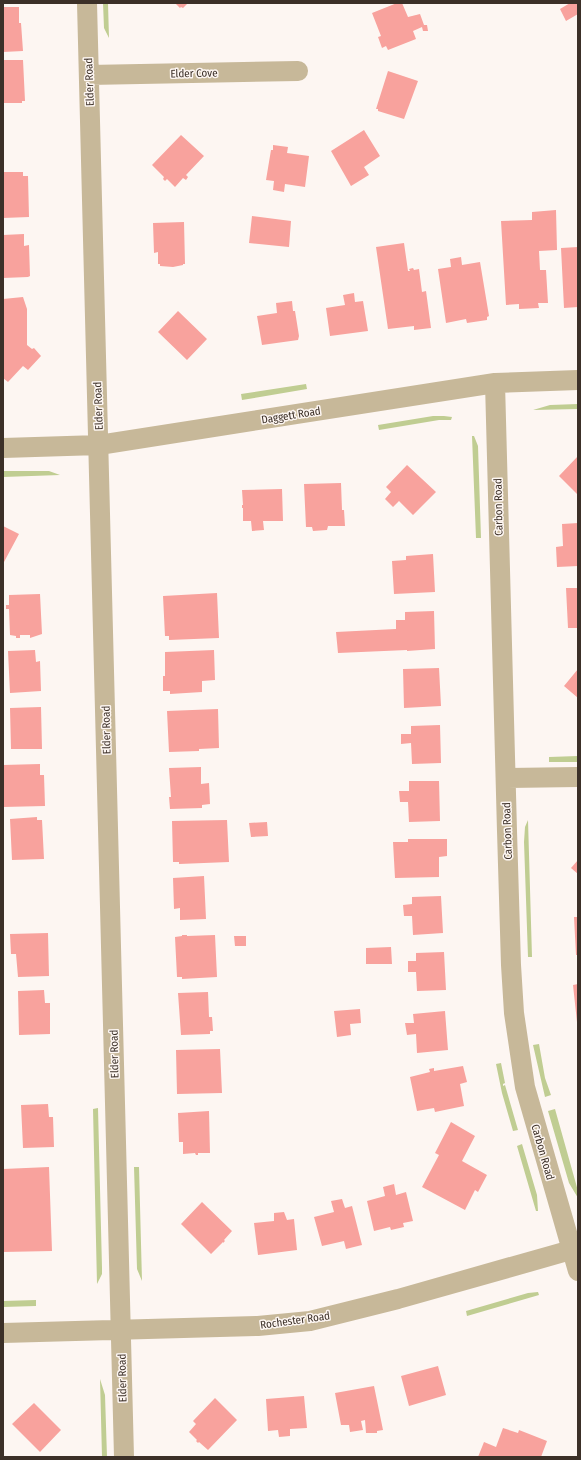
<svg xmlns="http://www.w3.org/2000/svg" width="581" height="1460" font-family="'Fira Sans Condensed',sans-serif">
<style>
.green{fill:#c0cd92}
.building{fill:#f8a29d}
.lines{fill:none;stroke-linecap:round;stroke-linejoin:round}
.minor{stroke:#c7b899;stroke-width:20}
.labels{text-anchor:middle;stroke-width:3;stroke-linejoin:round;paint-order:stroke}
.street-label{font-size:11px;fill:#3c3028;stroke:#fdf6f2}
</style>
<rect width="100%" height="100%" fill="#fdf6f2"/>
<path class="green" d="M103,3H108L109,38L104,28Z
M306,384L307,389L242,400L241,394Z
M578,404V409L533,410L550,405Z
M433,416H444L452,417L451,420H439L379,430L378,425Z
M472,436H474L478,446L481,538H476Z
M3,471H49L60,475L3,477Z
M578,756V762H549V757Z
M528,820L532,957H528L524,842L525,827Z
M539,1044L545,1078L551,1095L545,1097L533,1045Z
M501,1063L505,1083L503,1084V1086L505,1085L518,1130L513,1131L502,1093L496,1064Z
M98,1108L102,1268V1274L97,1284L93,1109Z
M555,1109L578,1191V1198L569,1183L548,1111Z
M522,1144L537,1195L538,1211H536L517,1146Z
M134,1167H139L142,1281L137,1269Z
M538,1292L539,1295L467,1316L466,1311L528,1293Z
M36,1300V1306L3,1307V1301Z
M100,1379L105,1395L107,1457H102Z"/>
<path class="building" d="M175,3H188L183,8L181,7L180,8Z
M397,3H402L408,17L420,14L424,25H427L428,31H423L422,27L413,31L416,39L388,50L386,46L382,48L378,37L381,36L372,13Z
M570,3H578V14L566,21L560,9Z
M3,7H19V23H21L23,51L3,52Z
M3,60H23L25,101H22V103H3Z
M388,71L418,81L404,119L378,111V109H376Z
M364,130L380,156L364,167L369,175L351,186L331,151Z
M181,135L204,156L186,175L188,177L186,180L183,178L175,187L167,179L165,181L163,179L164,177L152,165Z
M273,145L288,147L287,153L309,156L305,187L285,184L284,192L273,190L274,181L266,180L271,150H273Z
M3,172H23V176H28L29,217L3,218Z
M556,210L557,250L539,251L540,270H546L548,303H538L539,308L519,309V304L506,305L501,221L532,220V212Z
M252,216L291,221L289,247L249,243Z
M184,222L185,264H183V265L173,267L160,266V264H158V252L154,253L153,223Z
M24,234V246L29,245L30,276L28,277L3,278V235Z
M404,243L408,271H410L409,269L413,268L414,270L419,269L422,292L426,291L431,328L414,330V326L388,329L376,247Z
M578,247V307L564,308L561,248Z
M461,257L462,265L480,262L489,316L487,317V320L467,323L466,319L446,323L438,269L451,267L450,259Z
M354,293L355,302L363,301L368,331L330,336L326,308L345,305L343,295Z
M23,297L27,309V345L32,349L34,348L41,356L28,370L23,366L8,382L3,378V299Z
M292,301L293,311H295L299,336L298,340L262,345L257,316L277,313L276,303Z
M178,311L207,339L187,360L158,332Z
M578,456V495L559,476Z
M407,465L436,492L413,515L399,501L393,507L385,499L391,492L386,487Z
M341,483L342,510H344L345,526H328L327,530L313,531L312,527H306L304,484Z
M282,489L283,521H263L264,530L252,531L251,521H243V508H242V505H243L242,490Z
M578,523V566L557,567L556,547L563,546L562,524Z
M3,526L19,534L4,562L3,561Z
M433,554L435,592L394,594L392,561L406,560V556Z
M566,588H578V628H568Z
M217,593L219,638L169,640V636H165L163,596Z
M40,594L42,634L30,638V635H20V638H16V636L10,635L9,609H6V605H9V595Z
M434,611L435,649L407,651V650L338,653L336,632L396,629V620H405V612Z
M35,650L36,662L40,661L41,691L10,693L8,651Z
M214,650L215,680L202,681V692L170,694V691H163V676H165V652Z
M439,668L441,706L404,708L403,669Z
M578,669V698L564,686Z
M41,707L42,749H11L10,708Z
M218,709L219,748L199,749V751L169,752L167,711Z
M440,725L441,763L412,764L411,743L401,744V734H411V726Z
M40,764V775H44L45,806L3,807V765Z
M201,767V784L209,783L210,804L202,805V808L170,809L169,797H171L169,768Z
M409,781H439L440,821L409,822L408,802H400L399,791H409Z
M37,817V820H42L44,859L12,860L10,819Z
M227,820L229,862L179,864V862H173L172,821Z
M267,822L268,836L251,837L249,823Z
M408,839H447V856L439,857V877L395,878L393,842H408Z
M578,860V874L571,868Z
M204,876L206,919L180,920V908L174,909L173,878Z
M441,896L443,933L413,935L412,916H404L403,905L412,904V897Z
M574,917H578V955H576Z
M48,933L49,976L18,977L16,954H11L10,934Z
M182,935H187V936L215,935L217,977L182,979V977H177L175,937L182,936Z
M234,936H246V946H235Z
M391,947L392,964H366V948Z
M444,952L446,990L417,991L416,972H408V961H416V953Z
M578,984V1022H577L573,985Z
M44,990L45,1003H50V1034L19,1035L18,991Z
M208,992L209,1017H212L213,1031H210V1034L181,1035L178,993Z
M360,1009L361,1023L350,1024L351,1035L337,1037L334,1011Z
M445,1011L448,1050L417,1053L416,1034L407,1035L405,1023H414L413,1014Z
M220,1049L222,1093L177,1094L176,1050Z
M463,1066L467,1082L460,1084L464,1106L435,1112L434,1108L417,1111L410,1077L430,1072L429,1069L434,1068V1071Z
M48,1104L49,1117H53L54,1147L23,1148L21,1105Z
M209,1111L210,1153H198V1155H196L195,1153L183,1154V1142H179L178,1113Z
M451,1122L475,1136L462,1161L487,1175L478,1192L475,1190L465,1210L422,1187L439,1155L435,1153Z
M49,1167L52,1251L3,1252V1169Z
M394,1184L396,1195L406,1192L413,1221L403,1223L404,1227L391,1230L390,1227L374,1231L367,1201L385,1196L383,1187Z
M342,1199L345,1208L352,1206L362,1245L346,1249L344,1241L322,1246L314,1217L334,1212L331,1201Z
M202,1202L232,1231L224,1240L225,1241L223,1243V1242L211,1254L181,1224Z
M284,1212L287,1220L294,1219L297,1250L258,1255L254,1223L274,1221V1213Z
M438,1366L446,1395L409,1406L401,1376Z
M374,1386L383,1430L377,1431V1433H366L365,1420L361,1421L363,1430L350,1432L349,1425H341L335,1393Z
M304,1396L307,1428L290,1429V1436L279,1437L278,1430L268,1431L266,1399Z
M215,1398L237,1420L208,1450L199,1442L198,1443L196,1441L197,1440L189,1432L196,1424L193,1421Z
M34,1403L61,1430L40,1452L12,1424Z
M503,1428L518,1433L519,1430L547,1441L541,1457H478L484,1442L496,1447Z"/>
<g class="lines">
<path class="minor" d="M87,3L124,1457
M89,75L298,71
M495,383L507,831L511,965L514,1013L525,1087L578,1271
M3,448L99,445L495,383L578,380
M506,778L578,777
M3,1333L258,1326L310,1321L398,1299L578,1248"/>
</g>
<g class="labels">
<g class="street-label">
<text transform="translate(194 73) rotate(-1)" y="4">Elder Cove</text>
<text transform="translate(89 82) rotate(-92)" y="4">Elder Road</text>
<text transform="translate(98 406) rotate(-92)" y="4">Elder Road</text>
<text transform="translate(291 415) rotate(-9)" y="4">Daggett Road</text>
<text transform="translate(498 507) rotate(-91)" y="4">Carbon Road</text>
<text transform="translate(106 730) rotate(-91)" y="4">Elder Road</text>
<text transform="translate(507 831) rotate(-92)" y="4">Carbon Road</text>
<text transform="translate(114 1054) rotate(-91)" y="4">Elder Road</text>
<text transform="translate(543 1152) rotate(74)" y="4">Carbon Road</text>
<text transform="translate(295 1320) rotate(-8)" y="4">Rochester Road</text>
<text transform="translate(122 1378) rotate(-91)" y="4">Elder Road</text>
</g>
</g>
<rect width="581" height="1460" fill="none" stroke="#3c3028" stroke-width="8"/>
</svg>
